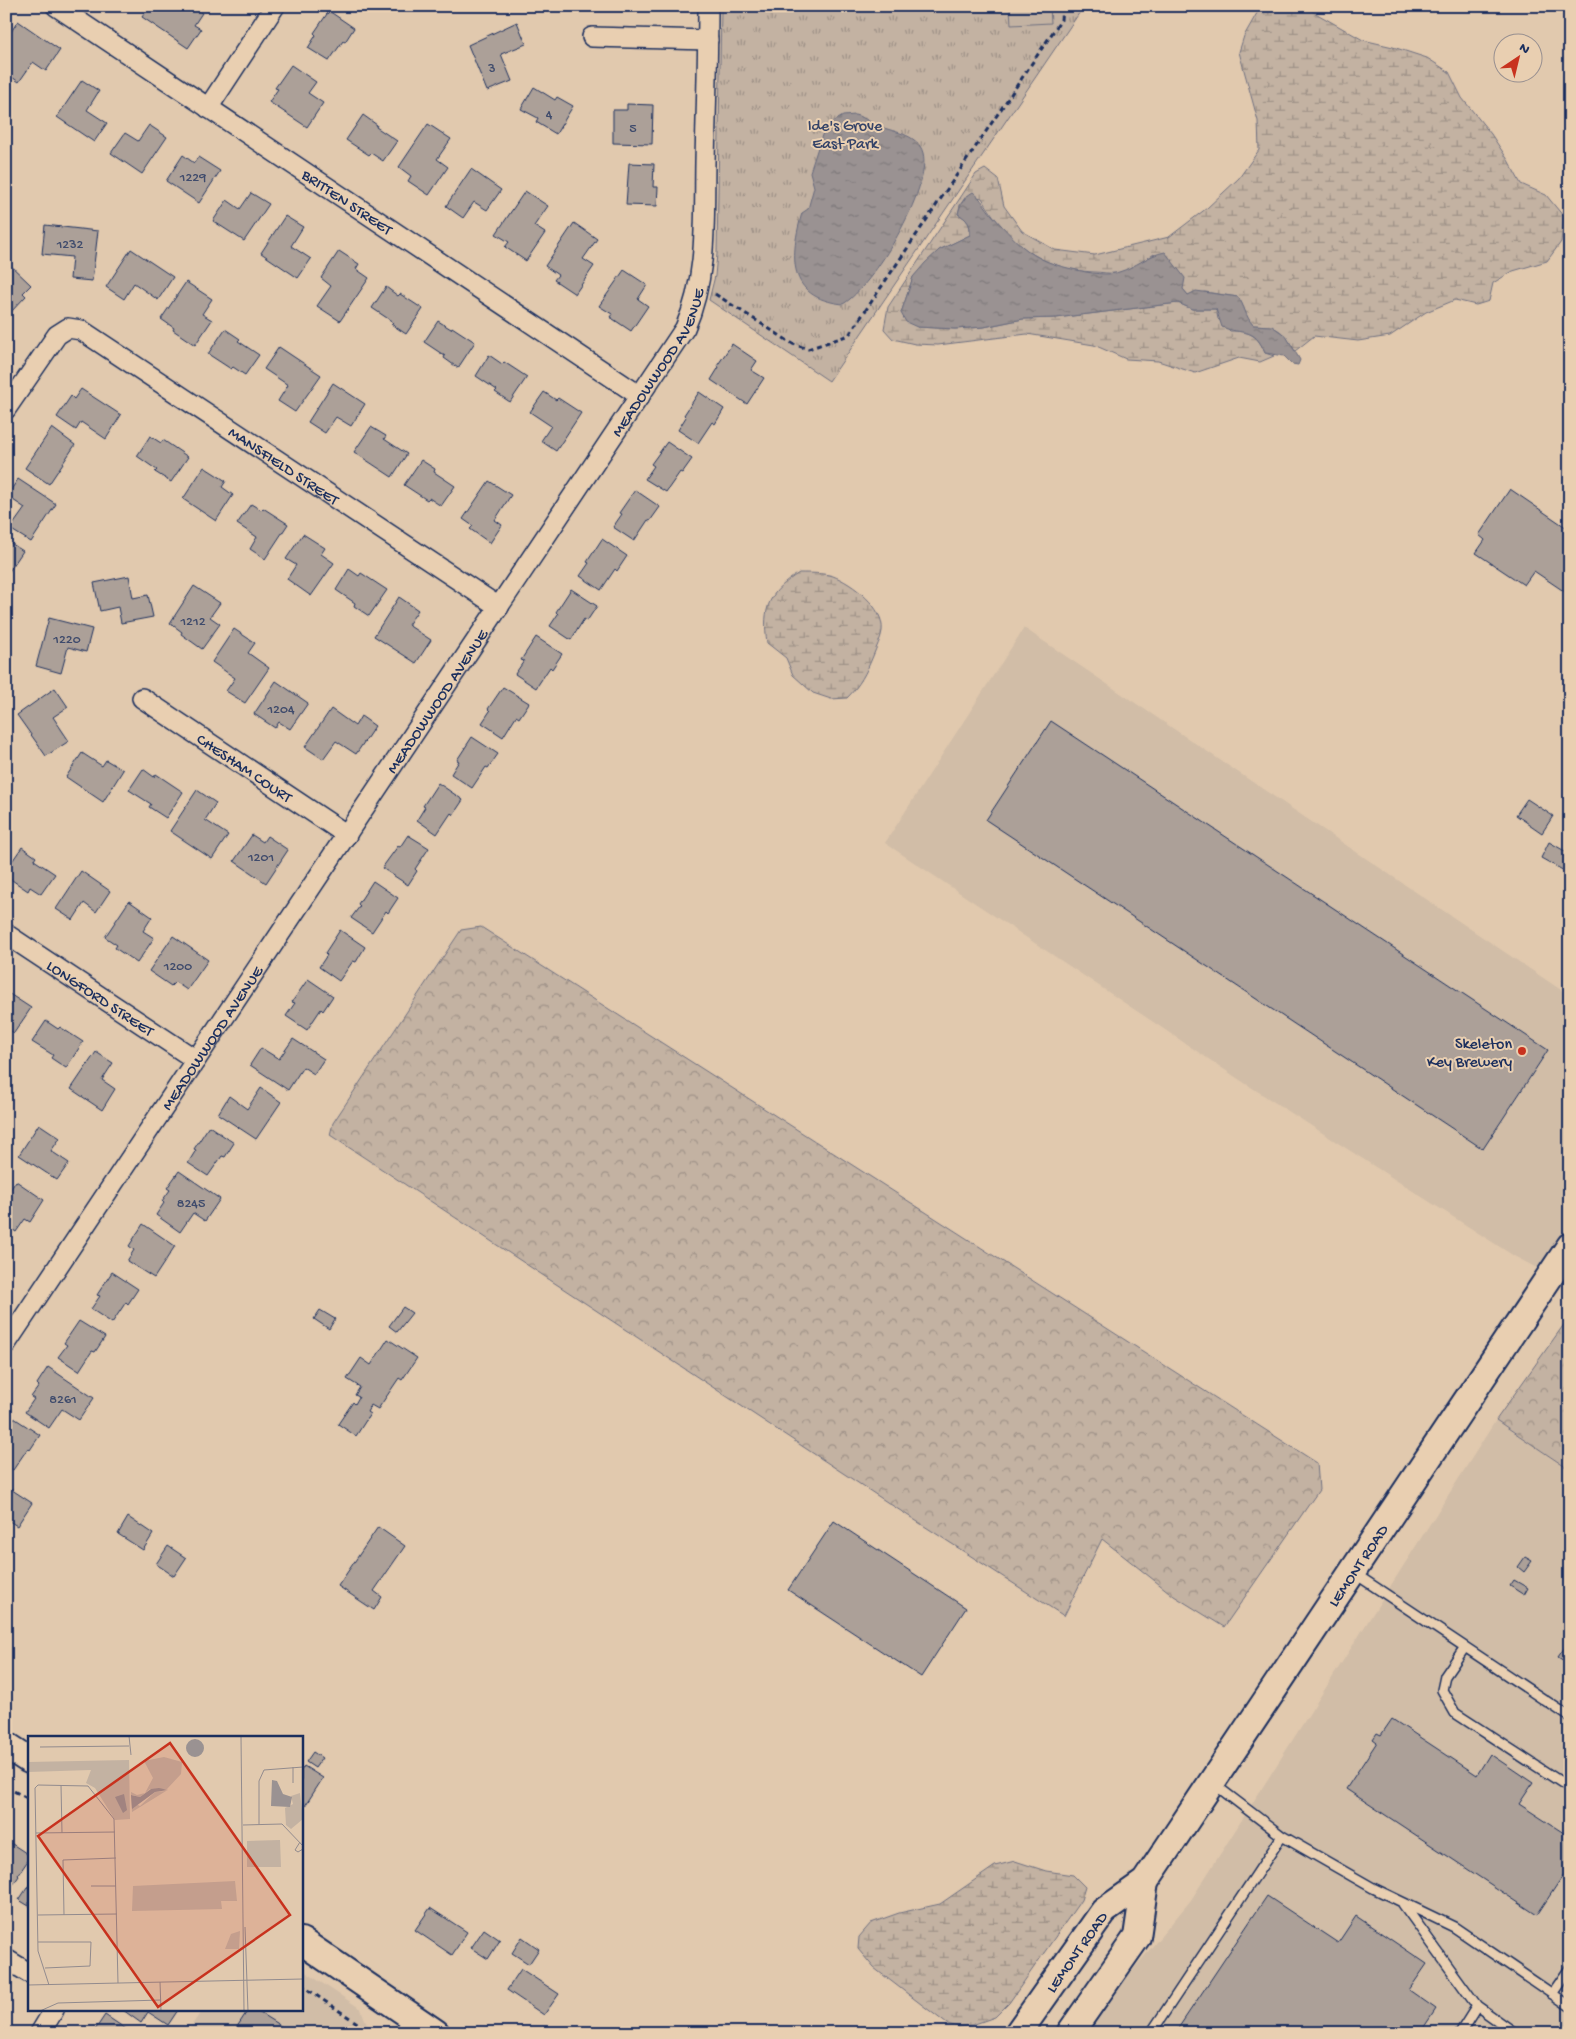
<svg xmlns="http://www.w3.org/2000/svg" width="1576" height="2039" font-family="'Gochi Hand',sans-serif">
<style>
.built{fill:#d1bda7}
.grass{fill:url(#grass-tufts);stroke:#6f7080}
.forest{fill:url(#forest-crowns);stroke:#6f7080}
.wetland{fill:url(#wetland-marsh);stroke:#6f7080}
.pitch{fill:#c3b2a2;stroke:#6f7080}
.water{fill:url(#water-ripples);stroke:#676a7d}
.building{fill:#aca098;stroke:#1b2f5e}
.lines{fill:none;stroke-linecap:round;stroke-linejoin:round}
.lane-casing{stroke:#1b2f5e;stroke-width:12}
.street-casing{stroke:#1b2f5e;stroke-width:22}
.secondary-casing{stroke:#1b2f5e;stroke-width:30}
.path{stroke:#1b2f5e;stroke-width:3;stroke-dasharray:5 4;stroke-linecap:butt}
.lane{stroke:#e9cfb1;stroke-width:9}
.street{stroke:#e9cfb1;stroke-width:19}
.secondary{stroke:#e9cfb1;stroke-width:26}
.poi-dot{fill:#c8321e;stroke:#e9cfb1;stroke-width:2}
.labels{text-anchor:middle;stroke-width:4;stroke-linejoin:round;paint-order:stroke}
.number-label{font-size:14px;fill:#3f4b6c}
.park-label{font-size:16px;fill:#344368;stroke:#e9cfb1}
.street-label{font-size:16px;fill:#1b2f5e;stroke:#e9cfb1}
.poi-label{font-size:16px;fill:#1b2f5e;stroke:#e9cfb1;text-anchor:end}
.inset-road{fill:none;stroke:#928b8e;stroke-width:1}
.view{fill:#c8321e;fill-opacity:0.15;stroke:#c8321e;stroke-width:2.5}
.inset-edge{fill:none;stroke:#1b2f5e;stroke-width:2.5}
</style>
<defs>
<pattern id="grass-tufts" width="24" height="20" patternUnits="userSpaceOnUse" patternTransform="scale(1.25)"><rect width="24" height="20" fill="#c3b2a2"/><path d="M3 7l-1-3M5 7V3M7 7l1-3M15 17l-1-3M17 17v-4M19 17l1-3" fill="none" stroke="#9e9187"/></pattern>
<pattern id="forest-crowns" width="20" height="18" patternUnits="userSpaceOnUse" patternTransform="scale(1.25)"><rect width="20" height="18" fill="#c3b2a2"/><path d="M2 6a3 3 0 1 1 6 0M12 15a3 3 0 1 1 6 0" fill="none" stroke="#9e9187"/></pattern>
<pattern id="wetland-marsh" width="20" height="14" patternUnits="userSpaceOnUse" patternTransform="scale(1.25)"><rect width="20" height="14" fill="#c3b2a2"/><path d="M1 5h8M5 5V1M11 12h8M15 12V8" fill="none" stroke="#9e9187"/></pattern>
<pattern id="water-ripples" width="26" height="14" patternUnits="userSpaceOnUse" patternTransform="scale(1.25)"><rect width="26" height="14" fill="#9a9292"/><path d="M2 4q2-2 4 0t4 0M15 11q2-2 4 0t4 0" fill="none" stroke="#7d787a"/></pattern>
</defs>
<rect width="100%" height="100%" fill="#e1c9ae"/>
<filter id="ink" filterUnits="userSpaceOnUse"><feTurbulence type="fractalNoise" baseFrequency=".02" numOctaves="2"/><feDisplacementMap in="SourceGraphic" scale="10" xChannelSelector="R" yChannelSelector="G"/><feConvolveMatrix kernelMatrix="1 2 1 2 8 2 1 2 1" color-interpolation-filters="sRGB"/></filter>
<g filter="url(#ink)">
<path class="built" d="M1024,628L1570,996V1246L1550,1275L1514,1256L1240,1080L885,843Z
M1496,1420L1570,1470V2033H1085L1098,2012L1191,1900Z
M301,1969L361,2009L370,2033H187L202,2010H301Z"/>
<path class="grass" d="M721,6H1084L829,381L709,300L715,276L717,254Z"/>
<path class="forest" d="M481,927L1317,1463L1319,1490L1224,1627L1174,1596L1102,1539L1064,1616L890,1504L330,1135L333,1123L461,930Z
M1570,1316V1470L1496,1420Z"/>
<path class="wetland" d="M1261,6H1303L1363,40L1393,47L1427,58L1449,72L1462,98L1491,134L1508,160L1521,184L1546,195L1564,217L1561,242L1547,261L1513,271L1493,283L1489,301L1476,305L1455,300L1426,312L1390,336L1358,341L1314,336L1295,351C1282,329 1278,326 1253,325C1244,316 1245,307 1238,297L1205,292L1188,295L1154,254C1144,261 1130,271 1117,273C1110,274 1101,272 1094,272C1042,270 1007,242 982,198L967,195L960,205L958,214C967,219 971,224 970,235L939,250L913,277L901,313L917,327L955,329L984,327L1023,319L1056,318L1178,303L1192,309H1216L1218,319L1230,331C1249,331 1258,335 1265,353L1274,356L1260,362L1239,358L1195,373L1158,361L1126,359L1094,345L1027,334L938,345L915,344L893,339L884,329L888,307L976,174L985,169L998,179L1004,206L1022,231L1055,250L1095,255L1169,237L1207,208L1239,178L1259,150L1258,121L1239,52L1244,36Z
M799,573C810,573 823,573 833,576C852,583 885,608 882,631C881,639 876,648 873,656C866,673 860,685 847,698L831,699L813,693L793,675L786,658L767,643C762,607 769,592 799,573Z
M1015,1861L1046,1871L1073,1875L1085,1887L1081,1900L1009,2003L995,2017L972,2025L959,2027L947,2024L874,1968L858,1949L859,1937L871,1923L899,1913L940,1904L995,1866Z"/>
<path class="pitch" d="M1010,6H1050L1051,23L1011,25Z"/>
<path class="water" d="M855,115C864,117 868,121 876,125C891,132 918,133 923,153C932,188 873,287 843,304C786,298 790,256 802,213L808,209L814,187L810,172L822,135L831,123L843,116Z
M973,192C982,199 985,207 992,215C1022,248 1032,261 1077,270C1089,273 1108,276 1119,272C1136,267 1148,255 1165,252L1185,278L1183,289L1188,295L1196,291L1238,297C1245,306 1245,316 1253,325L1272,326L1286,336L1300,360L1298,365L1292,364L1284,356L1265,353C1254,325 1242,336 1222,327L1216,309H1192L1178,303L1056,318L1023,319L984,327L955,329L917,327L906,322L901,313L913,277L925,263L939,250L970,235C971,224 967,219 958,214C960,205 964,197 973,192Z"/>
<path class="building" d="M149,6H203L200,12L202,13L194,25L201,29L188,48L142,17Z
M329,11L354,28L345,42L343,41L329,61L308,48L316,35L314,33Z
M18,21L60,50L46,71L33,62L19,82L6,73V46L10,40L7,38Z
M517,22L526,44L501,54L512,81L487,91L468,45Z
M291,65L316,82L308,93L323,103L307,127L269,102L278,89L275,88Z
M82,80L99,91L87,110L107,123L94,142L57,117Z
M534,87L555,100L557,97L573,106L556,134L536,122L538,118L521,109Z
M627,104L653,105L652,144L613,143V110H627Z
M363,115L377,125L376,127L397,141L383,161L371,153L369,155L346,140Z
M428,124L451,139L437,159L448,167L429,195L408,181L411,176L399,167Z
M149,125L167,137L142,174L111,153L125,133L138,141Z
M183,155L194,163L198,157L220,171L199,203L166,181Z
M629,163L654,164L653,187H658L657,206L626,205Z
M471,169L501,190L487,210L474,202L463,218L446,206Z
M525,191L548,206L534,226L545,233L526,261L505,247L509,242L496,234Z
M251,193L269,204L244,241L213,221L227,200L240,209Z
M285,216L303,227L291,246L311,259L298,278L261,253Z
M574,223L597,239L583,259L594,266L575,294L554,280L558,275L545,266Z
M45,225L98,231L92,281L70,279L72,257L42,254Z
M131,249L173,277L158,300L134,283L124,299L106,287Z
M339,251L359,264L356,269L369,278L340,321L317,306L331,286L321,278Z
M6,261L31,285L23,293L26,296L10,313L6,310Z
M624,270L647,285L638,299L648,306L631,331L610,317L612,314L599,306Z
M186,282L212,299L202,314L212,320L195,345L173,330L174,328L161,319Z
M386,287L398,296L400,294L423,309L406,334L391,324L393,322L372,308Z
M438,321L451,329L452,327L475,342L458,368L444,358L445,356L424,342Z
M225,329L240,339L238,341L259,355L245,375L233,367L231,369L208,354Z
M732,344L757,361L751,370L764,378L747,404L711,380L719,367L717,366Z
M279,347L321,375L295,412L278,401L288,385L264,369Z
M489,355L502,364L504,362L527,377L510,402L495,392L497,390L476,376Z
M333,383L365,404L351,426L336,417L325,433L308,422Z
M81,389L121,415L106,439L81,422L76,430L57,417L71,396L74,399Z
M544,392L556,400L558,398L581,413L556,451L541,441L551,426L530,412Z
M699,392L724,409L715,424L712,422L698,443L678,430L686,417L684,415Z
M371,427L386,436L384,439L407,454L392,477L354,452Z
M52,428L75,445L49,484L25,468Z
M150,436L161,443L163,440L188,457L171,482L155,472L157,470L137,456Z
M667,442L692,459L682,473L680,472L666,492L645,479L654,466L651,464Z
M421,460L435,469L434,472L455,486L441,506L429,498L427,500L404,485Z
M204,467L226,481L222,487L233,495L216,521L183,499Z
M18,479L56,504L31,542L10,529L25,508L7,496Z
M489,481L511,495L495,520L502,525L490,543L470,529L473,526L463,519Z
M1510,489L1570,530V585L1565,592L1534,571L1524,585L1476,553L1485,540L1479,535Z
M635,490L660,507L650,521L648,520L634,541L613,527L622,514L619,513Z
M251,504L261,510L263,508L288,524L265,559L250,549L257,537L237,524Z
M303,534L325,548L321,554L334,563L311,596L287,579L296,565L286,559Z
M602,539L627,556L617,571L615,569L601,590L580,576L589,563L587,562Z
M6,540L23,551L6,576Z
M349,569L359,576L361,573L387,590L369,616L354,606L355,603L336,590Z
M129,576L133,598L148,595L153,617L121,623L118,607L100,611L94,583Z
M194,586L220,603L210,617L220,624L202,649L181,634L182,632L170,623Z
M571,589L597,606L587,621L584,619L571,640L550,626L558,614L556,612Z
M399,597L418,610L408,625L431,640L416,663L374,636Z
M49,618L92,629L86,652L68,647L61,673L36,666Z
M234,629L255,643L248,653L269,668L245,703L226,691L235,678L212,662Z
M536,637L562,654L552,669L550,667L536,688L515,674L524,661L521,660Z
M276,681L308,703L290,729L279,722L275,728L254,714Z
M503,687L529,703L519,718L516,716L503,737L482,723L490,711L488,709Z
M55,688L68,707L53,717L69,741L46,756L17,715Z
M331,709L355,726L361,716L375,726L356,754L336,741L323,759L305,747Z
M1051,721L1548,1050L1483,1149L986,820Z
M472,737L498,754L488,768L486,767L472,788L451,774L459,761L457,760Z
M82,753L102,766L106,760L123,770L103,802L66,777Z
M143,769L154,777L156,774L183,792L166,818L149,807L151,804L129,790Z
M438,783L463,800L453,815L451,813L437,834L417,820L425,807L423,806Z
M197,790L216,803L205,820L228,835L212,859L170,831Z
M1527,799L1553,816L1542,833L1516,815Z
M252,835L263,842L267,836L288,850L266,883L234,861Z
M408,835L429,848L415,869L417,871L408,885L382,868L398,846L400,847Z
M1549,842L1570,854L1568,873L1541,858Z
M22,847L36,857L34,860L55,874L41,894L30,887L28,891L6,876V870Z
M81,871L110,891L96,912L84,903L73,920L56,909Z
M373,881L398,898L388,913L386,911L372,932L351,918L360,906L358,904Z
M129,901L152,917L143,931L154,938L137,963L115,948L117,945L105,937Z
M340,930L365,947L356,962L353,961L339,981L319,967L327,955L325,953Z
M173,936L208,960L187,990L175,982L171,986L149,971Z
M308,979L333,996L323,1011L321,1009L307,1030L286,1016L295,1003L292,1002Z
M8,993L31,1008L14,1033L6,1028V995Z
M46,1021L58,1029L60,1027L83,1042L66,1068L51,1058L53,1055L32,1042Z
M293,1039L324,1059L314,1074L303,1067L288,1090L250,1065L261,1048L279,1059Z
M96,1052L113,1063L102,1080L115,1089L102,1110L71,1089Z
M261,1088L281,1102L256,1139L218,1114L229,1096L247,1109Z
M39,1124L60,1138L51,1151L69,1163L57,1180L19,1155Z
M209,1126L234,1143L225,1157L222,1156L208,1176L188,1163L196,1150L194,1149Z
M179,1171L220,1199L205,1221L193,1213L180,1232L156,1215L164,1203L162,1201L170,1190L167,1188Z
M16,1181L44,1200L30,1222L25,1219L16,1232L6,1225V1192L8,1193Z
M143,1224L175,1246L154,1278L127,1261L134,1250L129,1246Z
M112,1272L138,1289L128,1304L126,1302L112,1323L91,1309L100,1296L97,1295Z
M403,1307L412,1313L397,1332L389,1326Z
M320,1310L335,1319L329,1329L314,1319Z
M79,1321L105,1337L95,1352L92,1351L79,1371L58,1357L67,1345L64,1343Z
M388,1339L417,1358L402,1380L399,1378L378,1409L371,1405L367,1412L370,1414L356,1436L338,1424L353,1402L355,1404L359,1397L355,1395L360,1387L347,1379L361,1358L371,1365Z
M48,1367L94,1398L79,1420L62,1409L49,1428L25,1412L34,1399L31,1397L39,1386L37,1384Z
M14,1418L40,1435L30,1450L28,1448L13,1470L6,1466V1430Z
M6,1486L32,1503L17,1526L6,1519Z
M128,1517L153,1534L143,1550L118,1534Z
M834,1521L966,1608L921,1677L788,1590Z
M378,1527L405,1546L374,1591L382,1597L374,1610L338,1586Z
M168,1546L186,1558L174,1576L156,1564Z
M1525,1557L1532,1561L1524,1572L1518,1567Z
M1514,1580L1528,1588L1524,1595L1510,1586Z
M1570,1640V1665L1558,1657Z
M1392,1719L1477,1775L1490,1754L1533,1783L1519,1804L1570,1837V1865L1537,1915L1346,1789L1377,1742L1373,1739L1377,1733L1381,1735Z
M313,1752L322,1758L315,1768L306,1762Z
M304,1766L323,1778L303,1809L301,1808V1771Z
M6,1840L29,1855V1859L18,1875L19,1876L6,1895Z
M29,1885V1906L19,1900Z
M1267,1896L1338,1943L1356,1916L1427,1964L1409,1990L1436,2009L1420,2033H1175Z
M430,1908L467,1932L452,1955L415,1930Z
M484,1929L500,1940L488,1959L471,1948Z
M522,1937L539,1949L529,1964L512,1953Z
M521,1969L559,1994L544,2015L507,1990Z
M123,2010H178L168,2025L148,2012L141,2023Z
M248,2010H255L292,2033H233Z
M105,2015L132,2033H93Z"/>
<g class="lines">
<defs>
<path id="lane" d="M1354,1573L1570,1717
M1465,1647L1445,1676L1442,1690L1455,1713L1570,1788
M1214,1784L1282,1836L1373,1888L1454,1927L1570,2006
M1403,1904L1477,2006L1460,2033
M1552,1994L1570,1968
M1477,2006L1515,2033
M399,2033L409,2018
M1151,2033L1282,1836"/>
<g id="street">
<path id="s1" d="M56,6L640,396"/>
<path d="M592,37L708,40"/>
<path d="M208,108L275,6"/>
<path id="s2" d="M6,409L57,335L68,328L81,330L499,607"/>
<path id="s3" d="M142,698L347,835"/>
<path id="s4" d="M6,934L196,1060"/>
<path id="s5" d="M6,1344L685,328C708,276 704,219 705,163C706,111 708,58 708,6"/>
<path d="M6,1959L29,1973"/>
<path d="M40,2033L54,2010"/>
</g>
<g id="secondary">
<path d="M6,1745L29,1760"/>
<path d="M301,1941L436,2033"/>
<path id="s6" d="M1018,2033L1104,1911L1145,1882L1570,1246"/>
<path d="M1070,2033L1137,1937L1145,1882"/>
</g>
</defs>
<use href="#lane" class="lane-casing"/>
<use href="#street" class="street-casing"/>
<use href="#secondary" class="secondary-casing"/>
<path class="path" d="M715,294L793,344L808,349L849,335L1061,20L1062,6
M6,1787L29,1799
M301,1985L372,2033"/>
<use href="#lane" class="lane"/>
<use href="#street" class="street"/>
<use href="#secondary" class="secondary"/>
</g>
</g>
<circle class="poi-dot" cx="1522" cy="1051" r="5"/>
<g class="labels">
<g class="number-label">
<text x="492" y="72">3</text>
<text x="549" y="118">4</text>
<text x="633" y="132">5</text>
<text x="193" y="181">1229</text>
<text x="70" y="248">1232</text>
<text x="193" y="625">1212</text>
<text x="67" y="643">1220</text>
<text x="281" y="713">1204</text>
<text x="261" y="861">1201</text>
<text x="178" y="970">1200</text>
<text x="191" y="1207">8245</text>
<text x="63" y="1403">8261</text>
</g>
<g class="park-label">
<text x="845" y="130">Ide's Grove<tspan x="845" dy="18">East Park</tspan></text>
</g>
<g class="street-label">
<text dy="6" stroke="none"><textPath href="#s1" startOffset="351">BRITTEN STREET</textPath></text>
<text dy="6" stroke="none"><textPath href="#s5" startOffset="1179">MEADOWWOOD AVENUE</textPath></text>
<text dy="6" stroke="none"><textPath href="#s2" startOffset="360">MANSFIELD STREET</textPath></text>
<text dy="6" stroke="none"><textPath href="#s5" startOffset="774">MEADOWWOOD AVENUE</textPath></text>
<text dy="6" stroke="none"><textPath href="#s3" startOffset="124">CHESHAM COURT</textPath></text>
<text dy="6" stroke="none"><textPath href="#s4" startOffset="114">LONGFORD STREET</textPath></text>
<text dy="6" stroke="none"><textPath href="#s5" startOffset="369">MEADOWWOOD AVENUE</textPath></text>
<text dy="6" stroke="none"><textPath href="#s6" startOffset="581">LEMONT ROAD</textPath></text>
<text dy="6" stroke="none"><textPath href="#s6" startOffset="100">LEMONT ROAD</textPath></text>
</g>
<g class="poi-label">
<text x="1512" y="1048">Skeleton<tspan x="1512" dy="18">Key Brewery</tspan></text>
</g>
</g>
<g transform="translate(28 1736)">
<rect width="275" height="275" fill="#e1c9ae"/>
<path d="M101,24L102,83L87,84L67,52L58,47L63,34L0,36V26ZM272,57L275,83L263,93L258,89L257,72L265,68L263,60Z" fill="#c3b2a2"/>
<path d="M252,104L253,131H219V105ZM207,145L209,165H193L194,173L104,175L105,150Z" fill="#c3b2a2"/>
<path d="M136,21L154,26L153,38L139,53H122L112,61L104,59V66L112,70L127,56L138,55L104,76L103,56L109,59L117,57L125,42L116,25ZM212,195L211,213H197L203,198Z" fill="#c3b2a2"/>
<path d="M158 12a9 9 0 1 1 18 0a9 9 0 1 1-18 0ZM244,44L249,45L255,58L264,61L262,71L243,70ZM131,52L140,54L127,56L104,73L103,59L112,61L123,53ZM96,58L99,74L95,77L87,61Z" fill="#9a9292"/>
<path class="inset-road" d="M101,0L103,19M213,0L216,275M12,11L101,10M265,31V47M33,49L34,97M231,88V45L236,34L275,31M215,89L254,88L275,110M8,97L87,96M272,106L267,114L270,116L275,113M63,150H88M10,179L89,178M36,179L35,124L88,122M217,191L220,275M10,206H63L62,230L17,232M132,246L133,275M0,249L275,243M21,249L10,215L7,52L10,49L60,50L86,83L90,247M12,275L30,267L133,264"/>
<path class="view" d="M142,7L262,179L130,271L10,100Z"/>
<rect width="275" height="275" class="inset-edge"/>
</g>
<rect width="1576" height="2039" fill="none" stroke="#e9cfb1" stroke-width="25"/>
<rect x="12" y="12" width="1551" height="2014" fill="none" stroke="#1b2f5e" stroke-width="2" filter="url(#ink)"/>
<g transform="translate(1518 58) rotate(35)"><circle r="24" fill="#e9cfb1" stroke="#978f90"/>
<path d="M0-4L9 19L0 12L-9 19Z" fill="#c8321e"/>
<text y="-8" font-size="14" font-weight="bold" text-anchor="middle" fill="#1b2f5e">N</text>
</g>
</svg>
